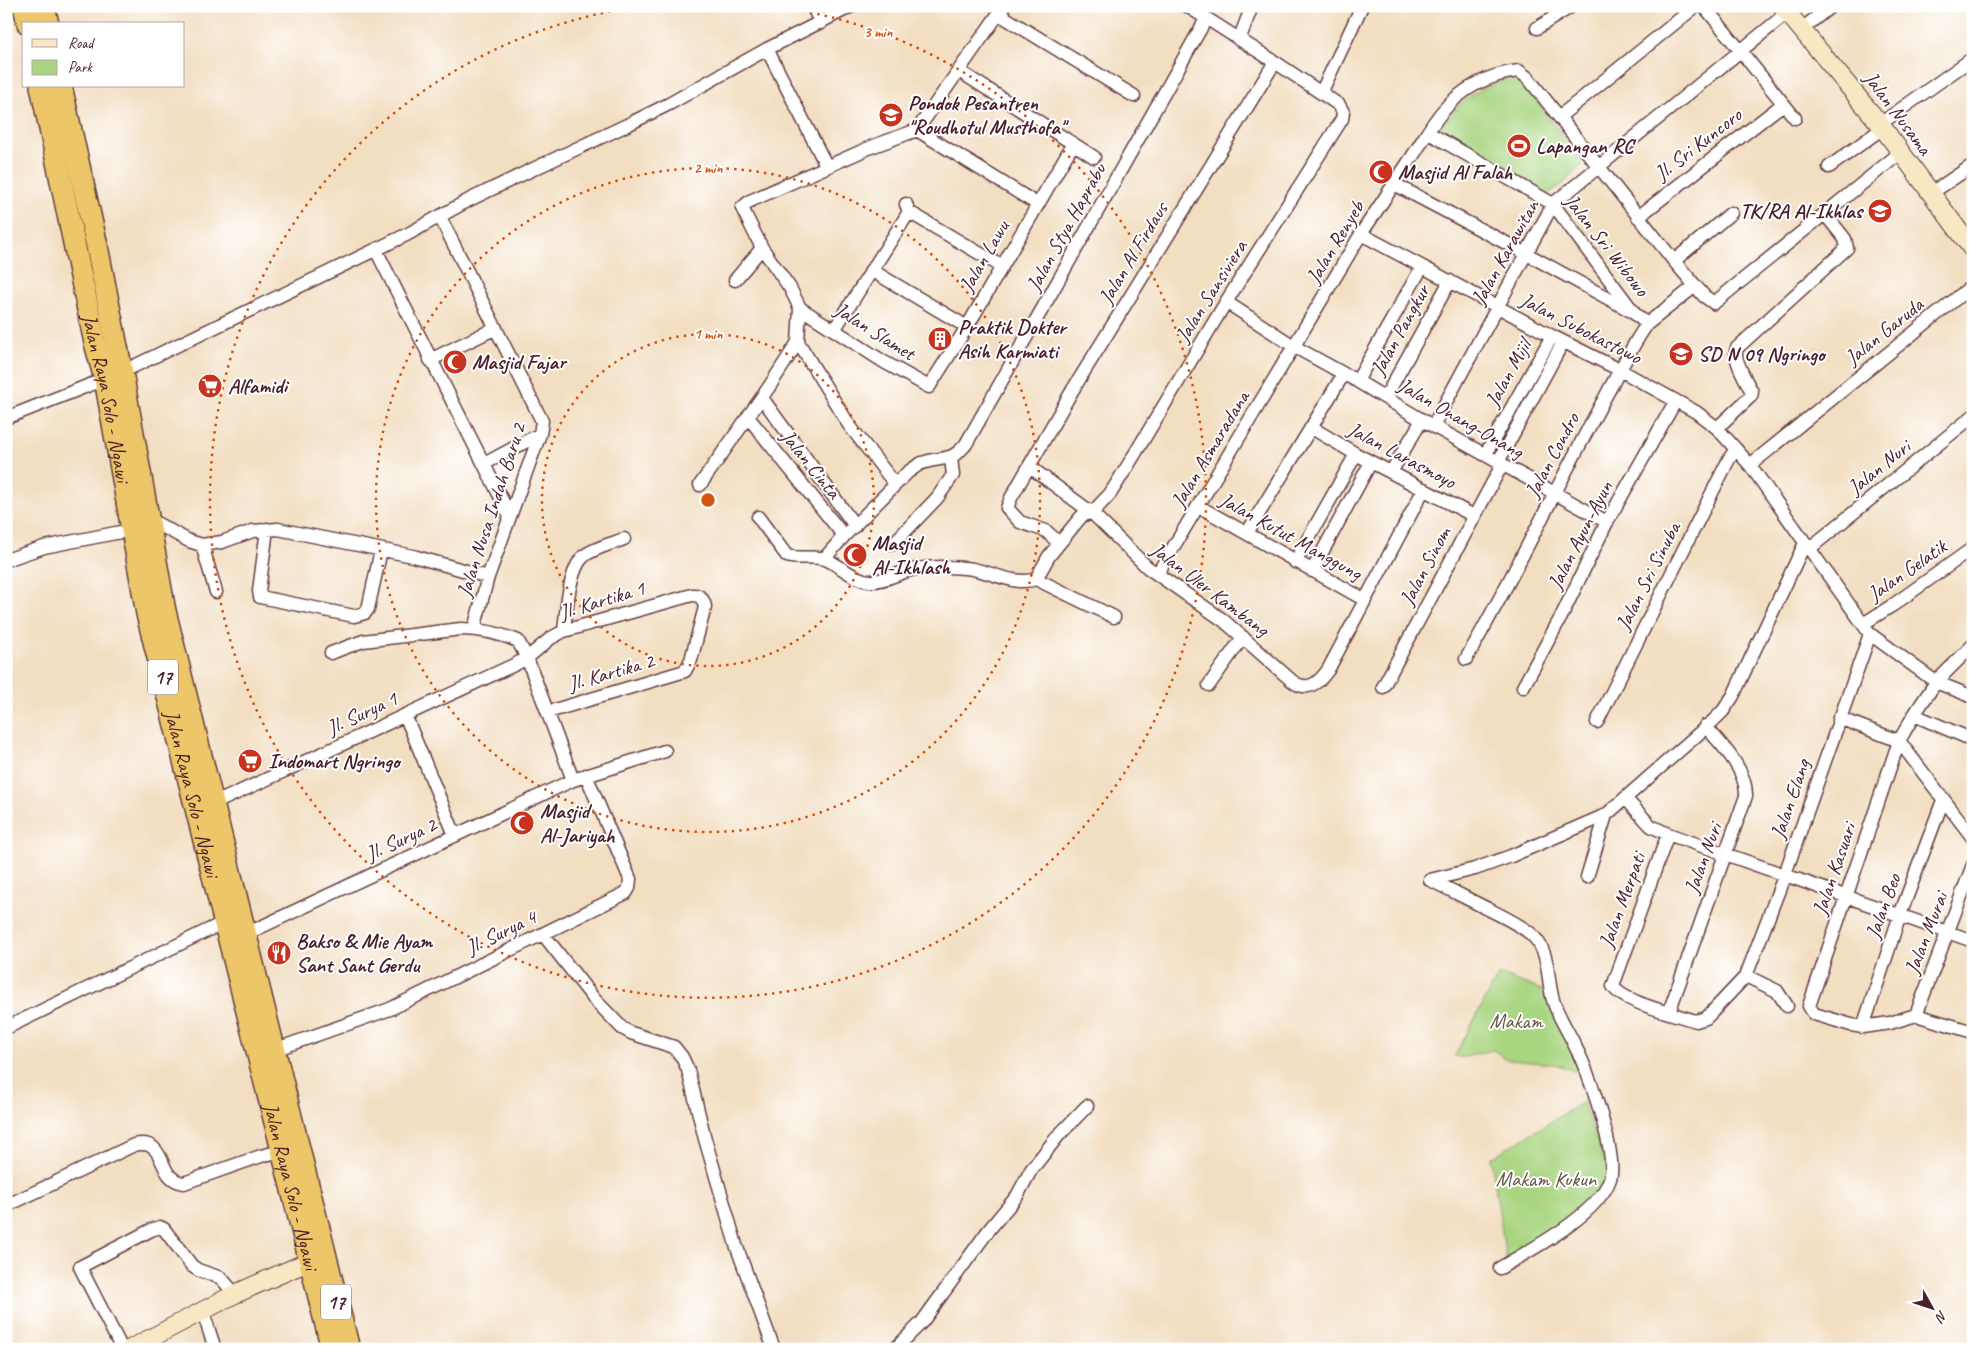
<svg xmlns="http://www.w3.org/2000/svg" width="1979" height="1355" font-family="Caveat,sans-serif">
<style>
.green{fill:#a9d581;stroke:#7a7a56}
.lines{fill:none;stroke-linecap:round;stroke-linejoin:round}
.street-casing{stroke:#633c42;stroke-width:15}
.secondary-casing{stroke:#633c42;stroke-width:20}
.highway-casing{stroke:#633c42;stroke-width:24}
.street{stroke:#fff;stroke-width:12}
.secondary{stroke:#f7e8c3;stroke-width:18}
.highway{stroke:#ecc669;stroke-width:21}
.ring{fill:none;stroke:#d8530f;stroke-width:2.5;stroke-dasharray:2.5 5}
.labels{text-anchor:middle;stroke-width:4;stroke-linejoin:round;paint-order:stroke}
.shield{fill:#fff;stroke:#80626b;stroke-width:1}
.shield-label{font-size:20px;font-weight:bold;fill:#4a1f2b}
.poi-label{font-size:21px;font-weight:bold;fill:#4a1f2b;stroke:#fff;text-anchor:start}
.street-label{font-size:21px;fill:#4a1f2b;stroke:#fff}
.park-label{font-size:21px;fill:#665645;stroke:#fff}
.centre{fill:#d8530f;stroke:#fff;stroke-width:2.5}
.ring-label{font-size:15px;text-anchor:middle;font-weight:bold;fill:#d8530f;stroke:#fff;stroke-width:4;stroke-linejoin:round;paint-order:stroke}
</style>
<rect width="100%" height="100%" fill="#fff"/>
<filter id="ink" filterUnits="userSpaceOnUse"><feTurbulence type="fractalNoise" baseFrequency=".02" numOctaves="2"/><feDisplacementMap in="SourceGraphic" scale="10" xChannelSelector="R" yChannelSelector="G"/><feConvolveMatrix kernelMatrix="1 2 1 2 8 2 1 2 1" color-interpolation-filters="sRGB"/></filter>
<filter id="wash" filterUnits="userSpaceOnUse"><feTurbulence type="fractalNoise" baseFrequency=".0096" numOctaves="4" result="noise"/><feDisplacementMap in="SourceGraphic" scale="20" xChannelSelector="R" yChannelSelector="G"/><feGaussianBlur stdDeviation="1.12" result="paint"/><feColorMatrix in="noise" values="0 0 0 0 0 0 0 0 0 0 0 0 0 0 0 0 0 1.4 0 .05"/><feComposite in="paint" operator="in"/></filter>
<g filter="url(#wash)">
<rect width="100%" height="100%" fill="#f2dec1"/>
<path class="green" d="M1519,76L1583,164L1565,182L1546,195L1439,129C1461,98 1482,85 1519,76Z
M1499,974L1547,992L1573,1051L1578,1072L1554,1064L1509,1060L1493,1050C1480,1052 1467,1059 1454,1057Z
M1583,1102L1608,1170C1606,1176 1604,1183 1601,1188C1585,1215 1533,1244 1506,1258L1491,1158Z"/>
</g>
<g filter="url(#ink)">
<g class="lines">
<defs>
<path id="street" d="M812,6L821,23
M1704,6L1795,118
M999,14L1134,96
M1537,28L1572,6
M1802,29L1831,6
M1239,40L1252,6
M767,49L827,167
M959,71L1094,157
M1321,93L1362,6
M1559,117L1696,6
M1880,124L1973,58
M917,130L1037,204
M1429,133L1553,204L1635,314L1647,324
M1829,167L1883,128
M1394,184L1527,254L1631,311
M1930,194L1973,165
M906,204L909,212L1001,266
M440,217L542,421L540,434L488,577L474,629
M1638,217L1783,104
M1361,234L1552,336L1620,370L1696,412L1717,428L1750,465L1870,634L1936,682L1973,697
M376,250L510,516
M1674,261L1731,213
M871,270L967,327
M735,280L762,248
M1226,302L1295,347L1357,381L1422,420L1607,522
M800,308L884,362L929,387L967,327L1073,144
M834,330L909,212
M798,342L849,425L895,484
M430,360L496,328
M122,372L408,234L469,200L527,172L627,125L669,104L767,49L852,6
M1357,381L1422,267
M762,398L855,526
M1385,398L1450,281
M748,417L844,536
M6,418L105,379
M1433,426L1553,204L1787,13
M1312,428L1356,454L1474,516
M1717,428L1751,396L1752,392C1747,382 1732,358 1737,348L1847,248L1845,239L1825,214
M1485,455L1552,336
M1498,462L1563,342
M484,464L540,434
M1750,465L1973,285
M1030,467L1092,513L1147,567L1223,620L1291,680C1306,693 1318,684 1328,670L1424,489
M1391,472L1422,420
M700,485L769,387L798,342L800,308L790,288L762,248L742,208L750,201L871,147L917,130L1004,6
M1198,506L1365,600
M1092,513L1110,494L1127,467L1226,302L1342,119L1343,112L1339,105L1275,62L1187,6
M758,517L787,556C800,560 813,555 825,559C840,565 854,580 870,581C883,582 898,573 911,570C928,566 947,567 965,568C987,569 1014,587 1036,579L1049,556L1080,518L1083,515L1092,513
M149,519L189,541L202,545L222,542L253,531L278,529L413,556L488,577
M267,529L259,591L260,597L354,616L365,613L368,609L381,550
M1247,533L1343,375
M1059,543L1046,531L1020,522L1007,508L1011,498L1072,391L1275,62
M893,544L937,498L953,475L951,458
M202,545L216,592
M1810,548L1973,416
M824,559L844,536L908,472C913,469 917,465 922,463C942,456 951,463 966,444L1206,19
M6,560L44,547L131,530
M1295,562L1356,454
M1159,571L1361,234C1378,208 1395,183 1412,157C1422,142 1431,125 1442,112C1461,89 1489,74 1519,71L1528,78L1674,261L1704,296L1714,303L1900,153
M1312,571L1371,462
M1036,579L1114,617
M1863,624L1893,605L1973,548
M564,631C566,612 569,569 584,556C594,548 611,544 624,539
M1973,645L1936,682L1914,715L1899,741L1809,1006L1814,1014L1851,1025L1863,1027L1890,1023L1916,1015L1973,1032
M331,653L363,641L461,629C480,629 501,634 518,641L527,658L573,780
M1466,659C1527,554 1577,443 1638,338L1647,324L1695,286
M1209,685L1243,637
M1383,687L1502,465
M1523,687L1561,617L1607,522L1675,402
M405,715L455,835
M1914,715L1973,740
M1839,718L1899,741L1973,838
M1597,722L1729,459L1736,449
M1625,798L1651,826L1668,834L1973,941
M213,804L516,664L527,658L551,638L564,631L692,595C700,594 704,600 705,607L691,660L685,671L548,712
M1668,834L1613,986C1621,1002 1678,1015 1696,1021L1706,1018L1711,1013L1746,976L1785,874L1870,634
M1587,877L1606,815
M246,934L573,780L665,751
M543,934L594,999L622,1028L631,1033L674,1047L682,1057L688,1070L705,1139L736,1245L774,1349
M1746,976L1777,991L1787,1006
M1669,1012L1746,796C1747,770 1722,745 1705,726
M1916,1015L1973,865
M1863,1027L1900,915L1943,800
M6,1028L223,923
M274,1050L390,1009L626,893L629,888L630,879L586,775
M6,1206L134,1145C169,1137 155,1180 184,1183L261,1156L281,1151
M1500,1268C1532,1249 1598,1215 1610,1179C1618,1155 1588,1071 1576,1048C1569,1032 1558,1017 1553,1000C1546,976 1551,952 1531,934C1515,921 1495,913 1478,904C1462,896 1447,888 1430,880L1475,869L1511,856L1606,815L1713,721L1723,711L1733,696L1805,543
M203,1312L215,1349
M122,1349L80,1267L151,1230L160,1227L164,1229L192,1266L198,1270L221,1278L235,1294
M895,1349L922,1322L988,1231L1017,1196L1031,1170L1058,1136L1087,1106"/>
<path id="secondary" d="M1782,6L1880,124L1973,250
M130,1349L235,1294L321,1256"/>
<g id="highway">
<path d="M24,6L28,24"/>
<path d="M44,6L48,24"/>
<path id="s1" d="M41,86L95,343L105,379L147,614L332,1349"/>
<path d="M61,86L97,246L122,372L165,611L349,1349"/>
</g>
</defs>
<use href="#street" class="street-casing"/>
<use href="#secondary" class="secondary-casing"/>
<use href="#highway" class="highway-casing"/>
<use href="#street" class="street"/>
<use href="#secondary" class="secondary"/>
<use href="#highway" class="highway"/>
</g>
</g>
<g class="ring">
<circle cx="708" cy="500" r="166"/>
<circle cx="708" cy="500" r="332"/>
<path d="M773 6A498 498 0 1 1 643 6"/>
</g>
<defs>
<symbol id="school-disc" viewBox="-11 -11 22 22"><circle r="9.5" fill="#c8321e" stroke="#fff"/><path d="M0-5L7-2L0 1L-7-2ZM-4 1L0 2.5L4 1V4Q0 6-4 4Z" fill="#fff"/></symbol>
<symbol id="stadium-disc" viewBox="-11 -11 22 22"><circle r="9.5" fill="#c8321e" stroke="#fff"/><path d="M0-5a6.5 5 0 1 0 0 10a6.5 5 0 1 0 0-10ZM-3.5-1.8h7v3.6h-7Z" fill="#fff"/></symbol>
<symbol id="mosque-disc" viewBox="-11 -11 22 22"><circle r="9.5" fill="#c8321e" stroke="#fff"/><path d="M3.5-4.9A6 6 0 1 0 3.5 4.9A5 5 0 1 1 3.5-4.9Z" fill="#fff"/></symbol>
<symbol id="building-disc" viewBox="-11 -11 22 22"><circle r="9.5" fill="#c8321e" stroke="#fff"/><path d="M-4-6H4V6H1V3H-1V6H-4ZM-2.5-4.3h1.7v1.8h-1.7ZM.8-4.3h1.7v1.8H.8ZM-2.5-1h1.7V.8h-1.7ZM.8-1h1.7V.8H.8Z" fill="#fff"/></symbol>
<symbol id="supermarket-disc" viewBox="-11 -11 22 22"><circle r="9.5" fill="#c8321e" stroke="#fff"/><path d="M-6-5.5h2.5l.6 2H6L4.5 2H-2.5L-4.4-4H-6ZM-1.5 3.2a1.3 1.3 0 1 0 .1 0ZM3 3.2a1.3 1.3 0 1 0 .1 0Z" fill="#fff"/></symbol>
<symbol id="restaurant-disc" viewBox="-11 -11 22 22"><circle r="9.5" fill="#c8321e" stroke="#fff"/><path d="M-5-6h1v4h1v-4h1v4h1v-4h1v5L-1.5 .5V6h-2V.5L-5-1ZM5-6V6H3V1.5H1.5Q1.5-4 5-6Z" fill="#fff"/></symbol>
</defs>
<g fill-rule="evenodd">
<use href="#school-disc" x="877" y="101" width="28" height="28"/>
<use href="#stadium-disc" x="1505" y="132" width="28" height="28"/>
<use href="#mosque-disc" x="1367" y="158" width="28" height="28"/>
<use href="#school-disc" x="1866" y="197" width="28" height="28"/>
<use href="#building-disc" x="926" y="325" width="28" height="28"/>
<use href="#school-disc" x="1667" y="340" width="28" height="28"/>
<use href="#mosque-disc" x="441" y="348" width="28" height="28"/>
<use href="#supermarket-disc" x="196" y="372" width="28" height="28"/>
<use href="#mosque-disc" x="841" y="541" width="28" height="28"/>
<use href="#supermarket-disc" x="236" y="747" width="28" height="28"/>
<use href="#mosque-disc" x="508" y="809" width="28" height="28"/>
<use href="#restaurant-disc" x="265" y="939" width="28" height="28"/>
</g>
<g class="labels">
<g class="shield">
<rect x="148" y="659.5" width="30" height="35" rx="4"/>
<rect x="321" y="1284.5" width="30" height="35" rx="4"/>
</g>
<g class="shield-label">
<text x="163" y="684">17</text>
<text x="336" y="1309">17</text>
</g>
<g class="poi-label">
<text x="908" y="110">Pondok Pesantren<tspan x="908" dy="24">"Roudhotul Musthofa"</tspan></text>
<text x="1536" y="153">Lapangan RC</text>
<text x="1398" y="179">Masjid Al Falah</text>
<text x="1862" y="218" text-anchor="end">TK/RA Al-Ikhlas</text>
<text x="958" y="334">Praktik Dokter<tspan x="958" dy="24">Asih Karmiati</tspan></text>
<text x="1698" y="361">SD N 09 Ngringo</text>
<text x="472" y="369">Masjid Fajar</text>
<text x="228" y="393">Alfamidi</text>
<text x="872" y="550">Masjid<tspan x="872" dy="24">Al-Ikhlash</tspan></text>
<text x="268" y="768">Indomart Ngringo</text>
<text x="540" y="818">Masjid<tspan x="540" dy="24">Al-Jariyah</tspan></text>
<text x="296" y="948">Bakso &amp; Mie Ayam<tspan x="296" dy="24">Sant Sant Gerdu</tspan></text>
</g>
<g class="street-label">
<text transform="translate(1898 113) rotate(53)" y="7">Jalan Nusama</text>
<text transform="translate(1698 144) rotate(-38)" y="7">Jl. Sri Kuncoro</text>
<text transform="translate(1066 227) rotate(-61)" y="7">Jalan Stya Haprabu</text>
<text transform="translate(1335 242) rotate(-59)" y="7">Jalan Renyeb</text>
<text transform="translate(1607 245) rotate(52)" y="7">Jalan Sri Wibowo</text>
<text transform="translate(1505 252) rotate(-61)" y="7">Jalan Karawitan</text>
<text transform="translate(1133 253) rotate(-59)" y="7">Jalan Al Firdaus</text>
<text transform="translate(984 256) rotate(-60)" y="7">Jalan Lawu</text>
<text transform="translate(1211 291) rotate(-58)" y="7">Jalan Sansiviera</text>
<text transform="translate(1581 328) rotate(27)" y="7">Jalan Subokastowo</text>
<text transform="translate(1400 330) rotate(-61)" y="7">Jalan Pangkur</text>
<text transform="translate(875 331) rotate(32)" y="7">Jalan Slamet</text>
<text transform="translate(1884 331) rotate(-39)" y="7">Jalan Garuda</text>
<text transform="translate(1508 373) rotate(-61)" y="7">Jalan Mijil</text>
<text dy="7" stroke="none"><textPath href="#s1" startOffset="319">Jalan Raya Solo - Ngawi</textPath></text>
<text transform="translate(1461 418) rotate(30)" y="7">Jalan Onang-Onang</text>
<text transform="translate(1210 449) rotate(-59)" y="7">Jalan Asmaradana</text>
<text transform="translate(1402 455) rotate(28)" y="7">Jalan Larasmoyo</text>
<text transform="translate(1552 455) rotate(-62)" y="7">Jalan Condro</text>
<text transform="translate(811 464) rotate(51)" y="7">Jalan Cinta</text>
<text transform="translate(1879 467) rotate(-39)" y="7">Jalan Nuri</text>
<text transform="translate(491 510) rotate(-72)" y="7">Jalan Nusa Indah Baru 2</text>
<text transform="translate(1580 535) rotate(-63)" y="7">Jalan Ayun-Ayun</text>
<text transform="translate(1291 536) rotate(29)" y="7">Jalan Kutut Manggung</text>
<text transform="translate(1425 566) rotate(-62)" y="7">Jalan Sinom</text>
<text transform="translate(1907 570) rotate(-35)" y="7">Jalan Gelatik</text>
<text transform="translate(1648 576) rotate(-63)" y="7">Jalan Sri Sinuba</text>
<text transform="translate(1210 589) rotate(37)" y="7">Jalan Uler Kambang</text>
<text transform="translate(602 600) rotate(-17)" y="7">Jl. Kartika 1</text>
<text transform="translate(611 672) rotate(-16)" y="7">Jl. Kartika 2</text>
<text transform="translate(362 713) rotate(-25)" y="7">Jl. Surya 1</text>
<text dy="7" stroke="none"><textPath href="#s1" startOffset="724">Jalan Raya Solo - Ngawi</textPath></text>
<text transform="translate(1790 799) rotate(-71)" y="7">Jalan Elang</text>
<text transform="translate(401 839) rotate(-25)" y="7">Jl. Surya 2</text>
<text transform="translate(1703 858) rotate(-70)" y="7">Jalan Nuri</text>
<text transform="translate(1834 869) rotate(-71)" y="7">Jalan Kasuari</text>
<text transform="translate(1622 900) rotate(-70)" y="7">Jalan Merpati</text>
<text transform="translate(1883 906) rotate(-70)" y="7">Jalan Beo</text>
<text transform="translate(501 932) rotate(-26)" y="7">Jl. Surya 4</text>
<text transform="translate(1926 933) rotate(-69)" y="7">Jalan Murai</text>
<text dy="7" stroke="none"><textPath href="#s1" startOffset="1129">Jalan Raya Solo - Ngawi</textPath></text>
</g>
<g class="park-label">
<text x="1516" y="1028">Makam</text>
<text x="1546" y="1186">Makam Kukun</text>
</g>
</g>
<circle cx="708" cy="500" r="8" class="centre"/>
<g class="ring-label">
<text x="878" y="37">3 min</text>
<text x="708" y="173">2 min</text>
<text x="708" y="339">1 min</text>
</g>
<rect width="1979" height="1355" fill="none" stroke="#fff" stroke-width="25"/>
<rect x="22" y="22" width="162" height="65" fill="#ffffff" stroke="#b7a5aa"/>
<rect x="32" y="39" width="25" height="8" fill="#f7e8c3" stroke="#b7a5aa"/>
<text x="68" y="48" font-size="15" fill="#4a1f2b">Road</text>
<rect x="32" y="60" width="25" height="15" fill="#a9d581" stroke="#b7a5aa"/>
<text x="68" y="72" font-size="15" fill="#4a1f2b">Park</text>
<g transform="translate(1932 1308) rotate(130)" stroke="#ffffff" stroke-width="4" paint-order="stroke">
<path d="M0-4L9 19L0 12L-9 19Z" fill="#4a1f2b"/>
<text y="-8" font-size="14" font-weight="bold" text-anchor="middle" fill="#4a1f2b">N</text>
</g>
</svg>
